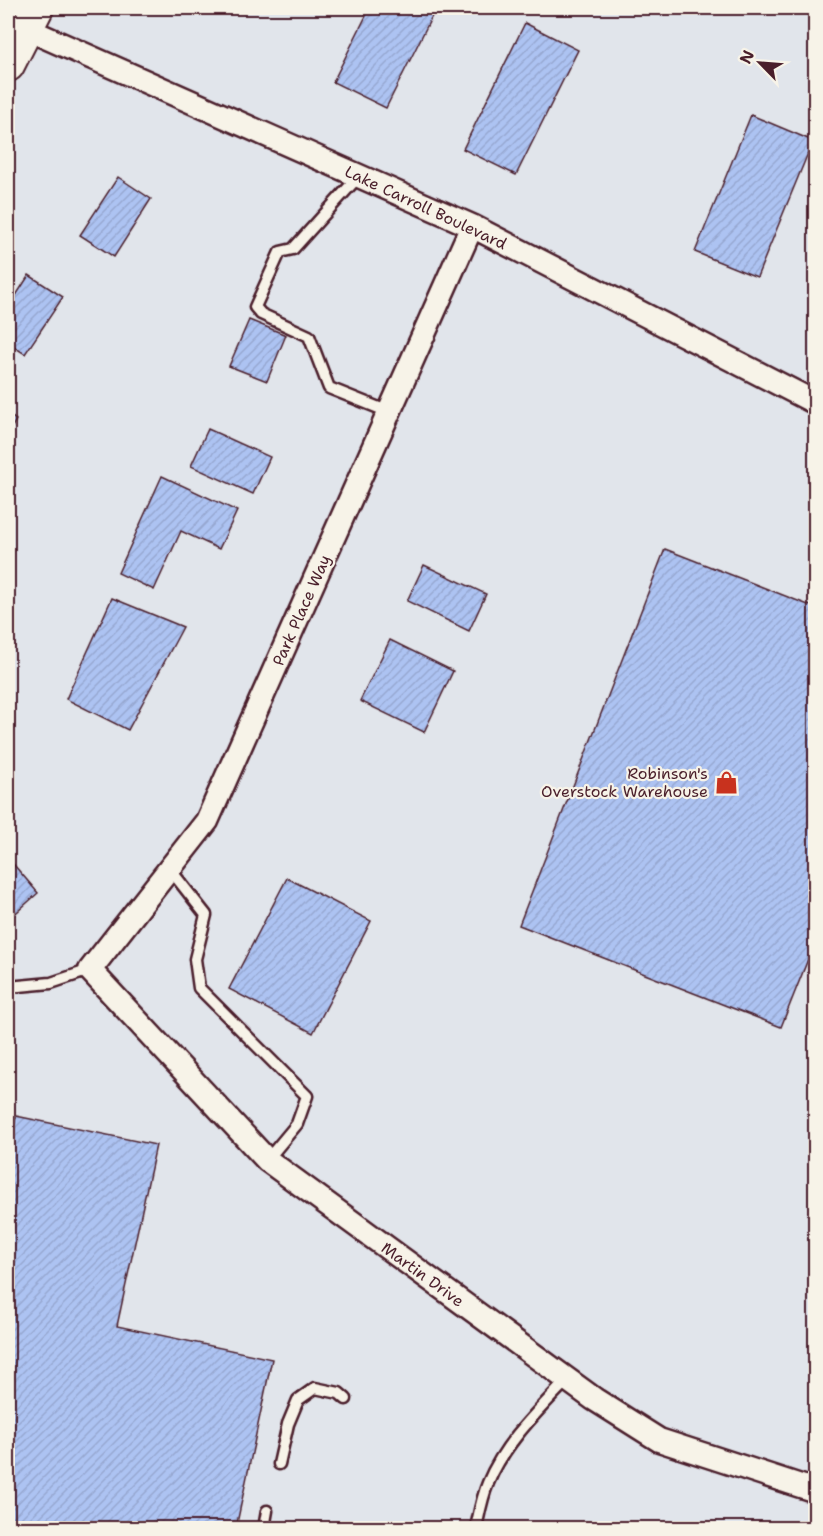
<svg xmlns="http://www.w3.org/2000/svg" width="823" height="1536" font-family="'Shantell Sans',sans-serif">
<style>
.building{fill:url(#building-hatch);stroke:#4a1f2b;stroke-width:1.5}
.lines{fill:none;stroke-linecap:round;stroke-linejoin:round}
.lane-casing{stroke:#4a1f2b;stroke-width:15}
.street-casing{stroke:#4a1f2b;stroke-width:27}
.secondary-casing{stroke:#4a1f2b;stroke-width:36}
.lane{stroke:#f7f3e8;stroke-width:10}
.street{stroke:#f7f3e8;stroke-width:22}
.secondary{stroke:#f7f3e8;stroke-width:32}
.labels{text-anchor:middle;stroke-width:4.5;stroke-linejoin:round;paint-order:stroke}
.street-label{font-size:16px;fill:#4a1f2b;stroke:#f7f3e8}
.poi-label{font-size:16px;fill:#4a1f2b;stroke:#f7f3e8;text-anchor:end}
</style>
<defs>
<pattern id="building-hatch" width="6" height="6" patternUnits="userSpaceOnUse" patternTransform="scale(1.5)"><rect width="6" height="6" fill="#adc3f2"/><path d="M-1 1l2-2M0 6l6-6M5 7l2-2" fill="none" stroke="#96a7d0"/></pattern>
</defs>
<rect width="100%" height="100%" fill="#e1e5eb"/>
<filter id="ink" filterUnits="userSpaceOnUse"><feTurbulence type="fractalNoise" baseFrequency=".0167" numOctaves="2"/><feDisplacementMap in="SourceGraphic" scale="12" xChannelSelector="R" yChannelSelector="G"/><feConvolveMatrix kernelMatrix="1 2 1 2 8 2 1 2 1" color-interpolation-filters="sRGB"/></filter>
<g filter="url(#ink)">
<path class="building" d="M370,8H436L386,108L333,82Z
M525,23L578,50L516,175L463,149Z
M751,115L813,141L757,277L695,252Z
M118,177L151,199L114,257L80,235Z
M29,275L63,297L25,354L8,343V308Z
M249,320L286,335L267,381L229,366Z
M8,414L16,420L8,434Z
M208,429L270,457L253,494L191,466Z
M162,476L237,511L219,549L181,531L154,590L118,573Z
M665,549L816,608V939L781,1027L519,925Z
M424,565L486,594L469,631L407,601Z
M112,598L183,627L128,730L66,699Z
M390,640L453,671L424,732L360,701Z
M8,858L38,893L8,920Z
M287,878L371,921L313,1033L229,989Z
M16,1116L156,1145L117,1326L272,1359L236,1528H8V1158Z"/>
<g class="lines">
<defs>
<path id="lane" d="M359,176L293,249L280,252L255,307L261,314L309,336L329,388L389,412
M169,868L206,915L195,959L199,988L307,1096L297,1124L267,1160
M8,987L51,983L90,970
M279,1464L288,1424L298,1400L315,1388L339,1393L346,1399
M264,1528L267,1511
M476,1528C479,1514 482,1497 488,1483C505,1442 538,1411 568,1379"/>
<path id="street" d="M27,29L472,226L816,403
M472,226L207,821L90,970L267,1160L594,1399L659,1440L816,1491"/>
<path id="secondary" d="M8,65L37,8"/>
</defs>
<use href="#lane" class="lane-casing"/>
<use href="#street" class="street-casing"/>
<use href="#secondary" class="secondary-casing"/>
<use href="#lane" class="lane"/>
<use href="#street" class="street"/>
<use href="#secondary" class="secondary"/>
</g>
</g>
<defs>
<symbol id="shop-bare" viewBox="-9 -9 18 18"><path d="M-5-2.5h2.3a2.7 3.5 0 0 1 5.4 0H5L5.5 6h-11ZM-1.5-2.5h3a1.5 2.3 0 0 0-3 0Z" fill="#c8321e" stroke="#f7f3e8" stroke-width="2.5" paint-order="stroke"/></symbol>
</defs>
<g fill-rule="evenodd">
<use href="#shop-bare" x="710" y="766" width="33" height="33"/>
</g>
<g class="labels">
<g class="street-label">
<text transform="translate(426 207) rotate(25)" y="6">Lake Carroll Boulevard</text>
<text transform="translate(301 610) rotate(-66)" y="6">Park Place Way</text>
<text transform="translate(423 1274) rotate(36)" y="6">Martin Drive</text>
</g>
<g class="poi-label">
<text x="708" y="779">Robinson's<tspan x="708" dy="18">Overstock Warehouse</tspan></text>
</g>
</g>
<rect width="823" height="1536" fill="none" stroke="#f7f3e8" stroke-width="30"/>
<rect x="15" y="15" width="793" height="1506" fill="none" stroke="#4a1f2b" stroke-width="2" filter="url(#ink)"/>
<g transform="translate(760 63) rotate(295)" stroke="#f7f3e8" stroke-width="4.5" paint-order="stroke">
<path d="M0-4.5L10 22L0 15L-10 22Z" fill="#4a1f2b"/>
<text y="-9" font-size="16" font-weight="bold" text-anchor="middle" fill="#4a1f2b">N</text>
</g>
</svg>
